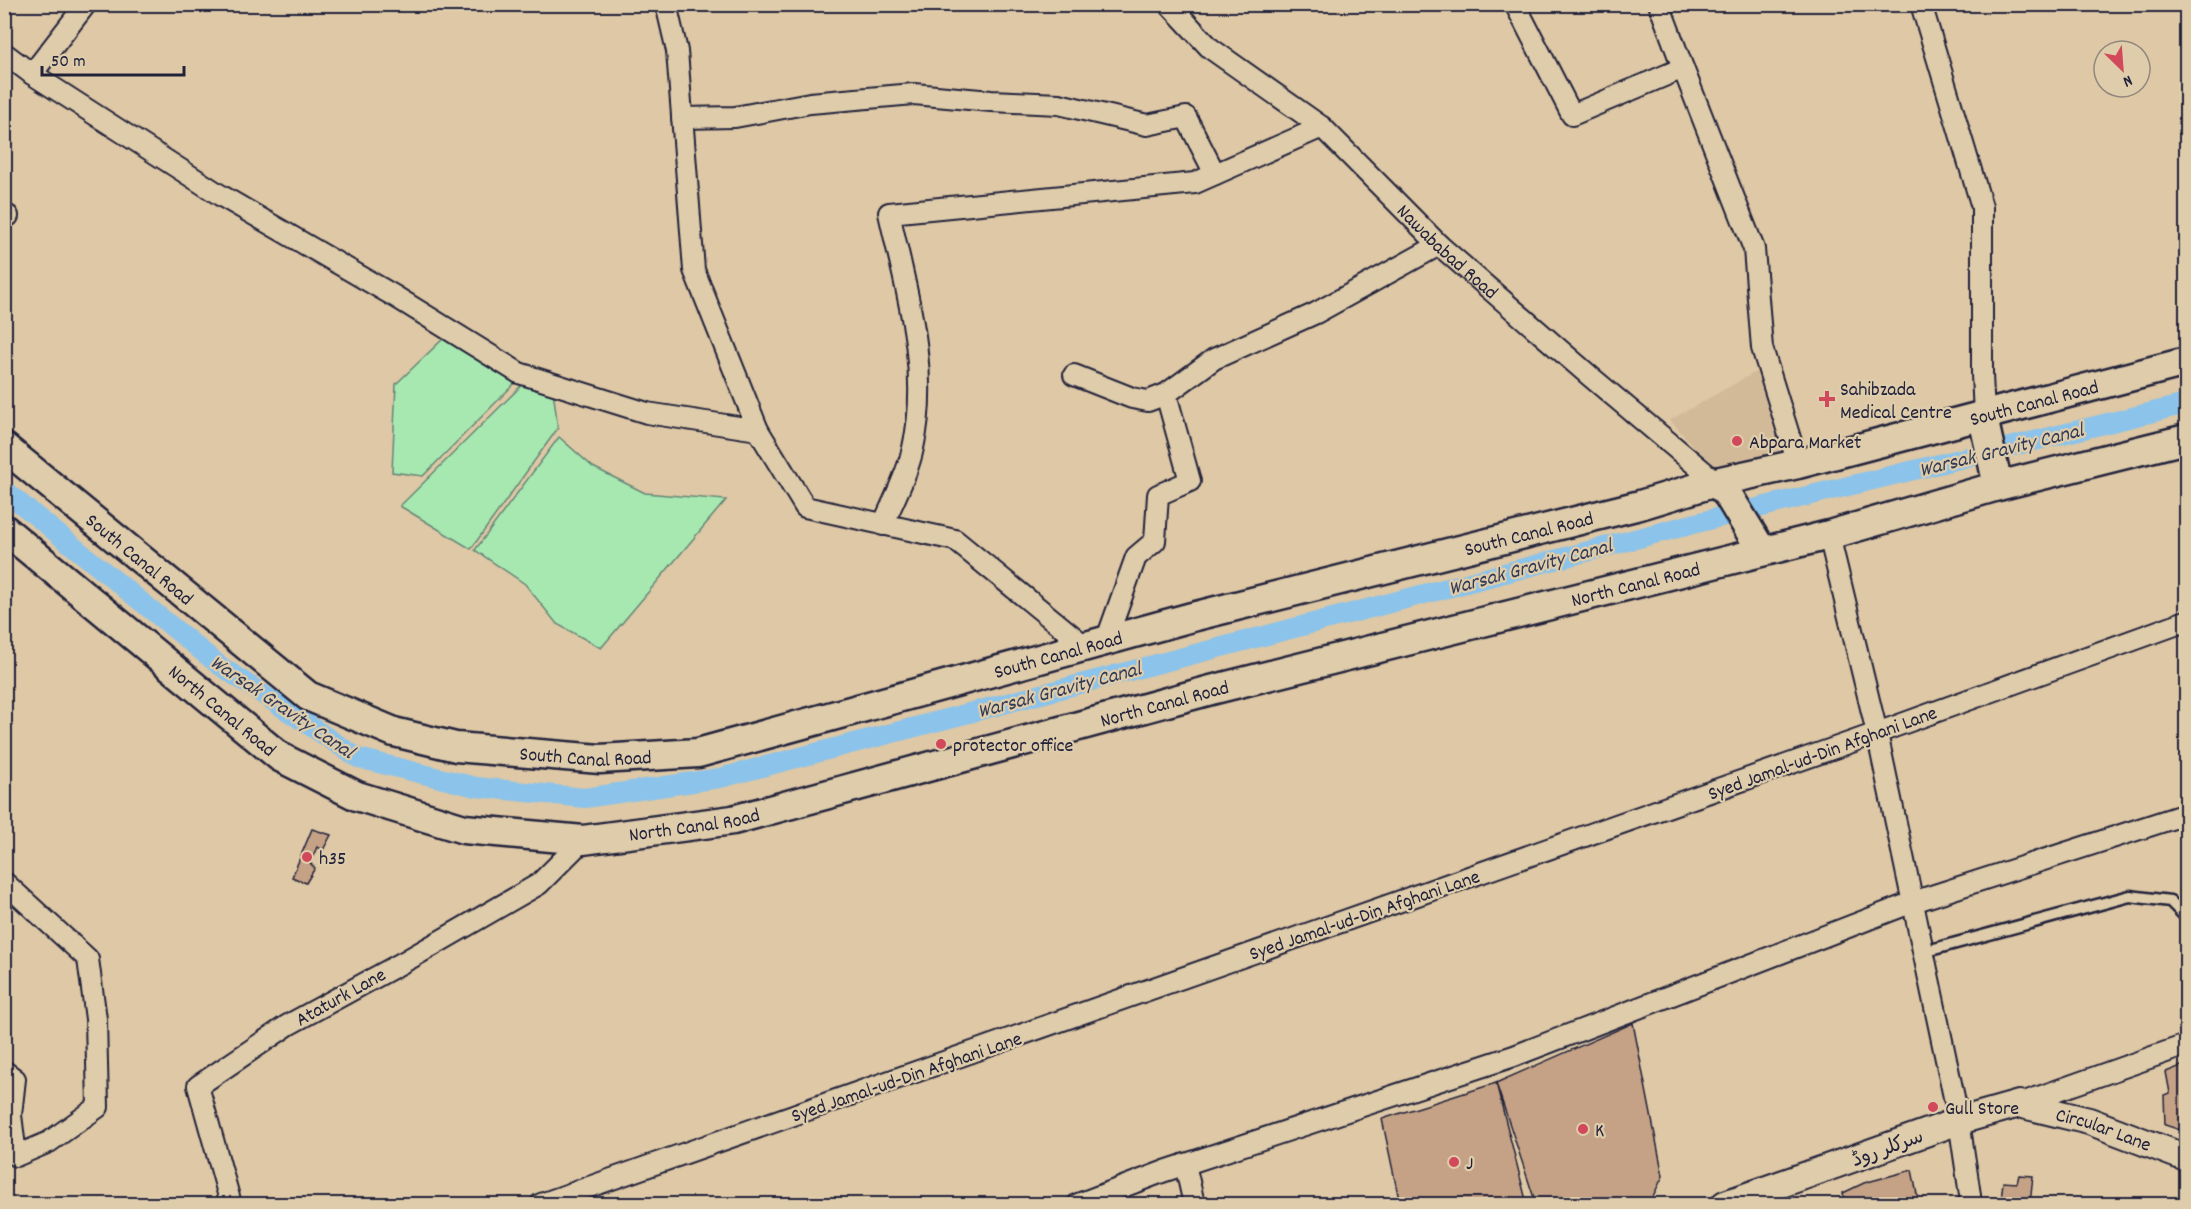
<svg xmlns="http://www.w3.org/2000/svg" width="2191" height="1209" font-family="Dekko,'Playpen Sans Arabic',sans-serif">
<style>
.built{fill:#d2ba99}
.green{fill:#a7e8b1;stroke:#648576;stroke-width:1.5}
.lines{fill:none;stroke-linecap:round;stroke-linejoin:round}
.canal{stroke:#8cc3ea;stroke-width:20}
.building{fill:#c5a285;stroke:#22223b;stroke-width:1.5}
.service-casing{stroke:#22223b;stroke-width:15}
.minor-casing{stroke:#22223b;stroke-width:24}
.tertiary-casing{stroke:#22223b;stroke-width:30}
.secondary-casing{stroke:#22223b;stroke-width:33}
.service{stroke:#deccaa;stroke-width:10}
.minor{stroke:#deccaa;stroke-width:20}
.tertiary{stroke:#deccaa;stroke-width:26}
.secondary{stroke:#deccaa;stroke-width:28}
.poi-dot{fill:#d1495b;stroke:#deccaa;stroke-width:2}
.labels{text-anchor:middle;stroke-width:4.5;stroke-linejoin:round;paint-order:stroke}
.street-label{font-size:20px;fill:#22223b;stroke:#deccaa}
.poi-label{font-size:20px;fill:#22223b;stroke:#deccaa;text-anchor:start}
.water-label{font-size:21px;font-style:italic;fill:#323a55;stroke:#deccaa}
</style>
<rect width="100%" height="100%" fill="#dec8a5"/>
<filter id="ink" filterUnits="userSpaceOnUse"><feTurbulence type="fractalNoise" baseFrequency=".0167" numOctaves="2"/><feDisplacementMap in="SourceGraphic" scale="12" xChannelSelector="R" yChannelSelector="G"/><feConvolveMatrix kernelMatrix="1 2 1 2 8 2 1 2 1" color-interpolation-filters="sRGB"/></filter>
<g filter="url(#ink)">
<path class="built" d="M1759,370L1793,461L1720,476L1670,420Z"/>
<path class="green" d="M444,338L518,380L423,476L392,472L396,384Z
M522,385L553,391L558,428L471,549L400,506Z
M559,437L593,467L645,493L726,500L601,648L557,624L525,584L475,550Z"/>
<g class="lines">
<path class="canal" d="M4,490L219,665L358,758L476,787L585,798L720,778L1700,522L2186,404"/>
</g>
<path class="building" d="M312,829L331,835L323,850L317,847L310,863L315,868L306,883L292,877Z
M1633,1023L1663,1176L1649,1204H1536L1496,1083Z
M2186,1064V1132L2165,1125L2164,1095L2170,1093L2166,1072Z
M1496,1083L1527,1204H1400L1382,1119Z
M1912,1170L1919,1204H1845L1843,1193L1864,1183Z
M2019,1175L2033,1176L2030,1204H1984V1200H2001L2003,1182L2017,1183Z"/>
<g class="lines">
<defs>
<path id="service" d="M1923,952L2130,896L2170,901L2186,917"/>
<g id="minor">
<path id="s1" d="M1169,4L1210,48L1322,127L1439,245L1591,377L1716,482"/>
<path d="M1515,4L1572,115L1683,68L1754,249L1762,348L1798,464"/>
<path d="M1659,4L1683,68"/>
<path d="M1921,4L1982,207V375L1984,414"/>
<path d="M4,53L32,74L220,195L396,297L519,373L647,413L758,430L694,270L677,51L666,4"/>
<path d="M32,74L86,4"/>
<path d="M682,118L735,117L810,103L914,94L991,101L1059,104L1147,125L1186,117L1215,174"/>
<path d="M4,215L8,216"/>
<path d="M1074,375L1132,398L1148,401L1166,394"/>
<path d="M758,430L805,507L955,540L1086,647"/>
<path d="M883,525C893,501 908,473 913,448C931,369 906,290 889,213L1195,183L1322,127"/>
<path d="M1829,535L1877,733L1959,1121L1970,1195V1204"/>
<path d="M1106,641L1136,557L1155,541L1158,495L1190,481L1166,394L1214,359L1316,313L1439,245"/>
<path d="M4,882L88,959L96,1019L98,1107L49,1142L16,1156L11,1115L15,1079L4,1071"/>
<path d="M2019,1104L2186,1045"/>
<path d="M1185,1164L1194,1204"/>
<path d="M231,1204L198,1086L288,1025L409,959L539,884L583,840"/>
<path d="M541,1204L1877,733L2186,621"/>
<path d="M1078,1204L1165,1171L1514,1056L1913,902L2186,814"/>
</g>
<g id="tertiary">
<path id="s2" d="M1725,1204L1959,1121L2019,1104L2089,1121L2186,1158"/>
</g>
<g id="secondary">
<path d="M1984,414V422L1998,486"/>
<path id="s3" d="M4,447L308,696L394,732L456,747L600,759L698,753L1192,617L1640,505L1716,482L1798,464L2186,362"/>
<path d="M1716,482L1728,495L1762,551"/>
<path id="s4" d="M4,529L280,757L357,796L464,829L583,840L733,820L1211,690L1829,535L1998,486L2186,439"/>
</g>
</defs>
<use href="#service" class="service-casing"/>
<use href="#minor" class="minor-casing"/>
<use href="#tertiary" class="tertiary-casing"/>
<use href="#secondary" class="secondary-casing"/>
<use href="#service" class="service"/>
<use href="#minor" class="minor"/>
<use href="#tertiary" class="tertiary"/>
<use href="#secondary" class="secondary"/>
</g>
</g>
<g class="poi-dot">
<path d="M1824 390h6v6h6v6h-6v6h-6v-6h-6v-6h6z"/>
<circle cx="1737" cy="441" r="6"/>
<circle cx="941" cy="744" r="6"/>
<circle cx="307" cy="857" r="6"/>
<circle cx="1933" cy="1107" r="6"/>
<circle cx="1583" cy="1129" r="6"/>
<circle cx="1454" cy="1162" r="6"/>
</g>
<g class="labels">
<g class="street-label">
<text dy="7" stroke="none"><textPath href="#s1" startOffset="374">Nawababad Road</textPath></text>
<text dy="7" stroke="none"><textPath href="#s3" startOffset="2174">South Canal Road</textPath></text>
<text dy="7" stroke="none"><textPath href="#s3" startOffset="1652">South Canal Road</textPath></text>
<text dy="7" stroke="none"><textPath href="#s3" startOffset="176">South Canal Road</textPath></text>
<text dy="7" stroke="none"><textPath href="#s4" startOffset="1760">North Canal Road</textPath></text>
<text dy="7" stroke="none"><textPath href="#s3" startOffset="1166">South Canal Road</textPath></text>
<text dy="7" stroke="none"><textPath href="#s4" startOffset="1274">North Canal Road</textPath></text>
<text dy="7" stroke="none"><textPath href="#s4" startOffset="284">North Canal Road</textPath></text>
<text transform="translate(1822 752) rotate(-20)" y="7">Syed Jamal-ud-Din Afghani Lane</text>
<text dy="7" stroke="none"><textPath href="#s3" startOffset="680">South Canal Road</textPath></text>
<text dy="7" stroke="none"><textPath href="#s4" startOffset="788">North Canal Road</textPath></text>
<text transform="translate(1364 914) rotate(-19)" y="7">Syed Jamal-ud-Din Afghani Lane</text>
<text transform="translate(340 996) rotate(-29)" y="7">Ataturk Lane</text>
<text transform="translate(906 1076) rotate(-19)" y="7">Syed Jamal-ud-Din Afghani Lane</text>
<text dy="7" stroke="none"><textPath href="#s2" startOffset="399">Circular Lane</textPath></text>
<text transform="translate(1887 1147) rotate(-20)" y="7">سرکلر روڈ</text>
</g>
<g class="poi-label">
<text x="1840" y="395">Sahibzada<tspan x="1840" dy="23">Medical Centre</tspan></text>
<text x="1749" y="448">Abpara Market</text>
<text x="953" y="751">protector office</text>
<text x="319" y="864">h35</text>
<text x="1945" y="1114">Gull Store</text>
<text x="1595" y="1136">K</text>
<text x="1466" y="1169">J</text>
</g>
<g class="water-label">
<text transform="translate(2001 449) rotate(-14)" y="7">Warsak Gravity Canal</text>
<text transform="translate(1530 566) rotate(-15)" y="7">Warsak Gravity Canal</text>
<text transform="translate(1059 689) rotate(-15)" y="7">Warsak Gravity Canal</text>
<text transform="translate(283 706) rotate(34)" y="7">Warsak Gravity Canal</text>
</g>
</g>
<rect width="2191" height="1209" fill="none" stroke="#deccaa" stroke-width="24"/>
<rect x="12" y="12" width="2167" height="1185" fill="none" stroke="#22223b" stroke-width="2" filter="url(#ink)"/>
<g transform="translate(2122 69) rotate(155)"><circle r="28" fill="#deccaa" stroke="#93887e" stroke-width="1.5"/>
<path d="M0-4.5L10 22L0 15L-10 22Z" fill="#d1495b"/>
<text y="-9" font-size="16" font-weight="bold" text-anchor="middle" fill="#22223b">N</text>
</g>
<path d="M42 66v9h142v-9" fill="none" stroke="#22223b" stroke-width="3"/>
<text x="51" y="66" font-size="18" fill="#22223b" stroke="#deccaa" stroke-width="4.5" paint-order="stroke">50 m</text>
</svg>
